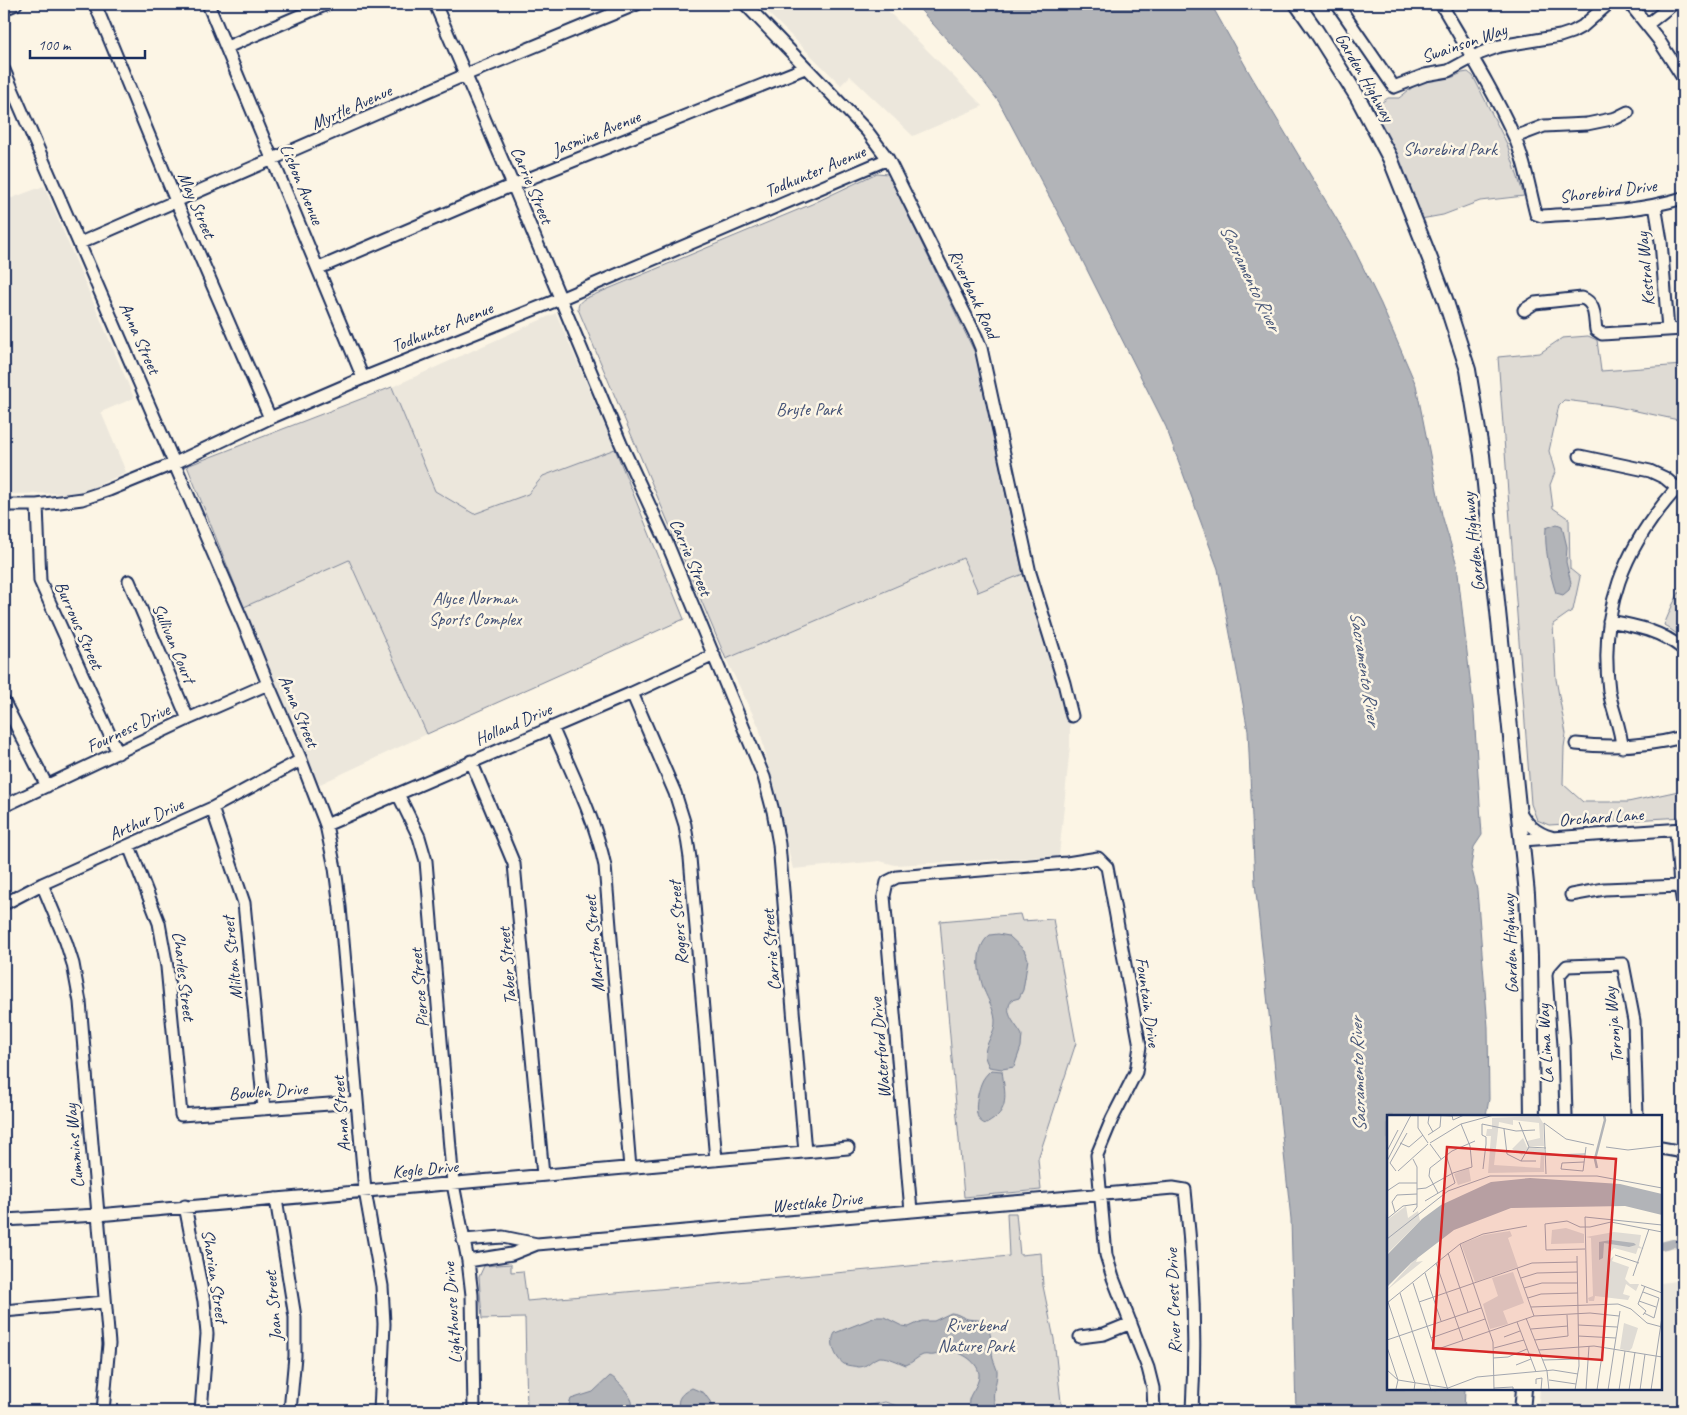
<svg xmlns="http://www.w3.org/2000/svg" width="1687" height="1415" font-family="Caveat,sans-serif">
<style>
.built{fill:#ece7dc}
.green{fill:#dfdbd4;stroke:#7d8599}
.water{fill:#b2b4b8;stroke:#767f94}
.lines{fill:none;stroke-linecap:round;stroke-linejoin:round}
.canal{stroke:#b2b4b8;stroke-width:8}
.minor-casing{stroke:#1b2f5e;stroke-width:15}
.major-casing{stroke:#1b2f5e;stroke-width:18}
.minor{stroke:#fcf5e5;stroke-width:11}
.major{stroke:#fcf5e5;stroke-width:14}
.labels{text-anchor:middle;stroke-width:5;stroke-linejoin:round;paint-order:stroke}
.street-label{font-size:18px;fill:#1b2f5e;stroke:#fcf5e5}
.park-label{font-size:18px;fill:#425176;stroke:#fcf5e5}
.water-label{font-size:19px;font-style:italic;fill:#485779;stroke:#fcf5e5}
.inset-river{fill:none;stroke:#b2b4b8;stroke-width:2.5}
.inset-road{fill:none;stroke:#a2a6af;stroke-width:1}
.view{fill:#d62828;fill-opacity:0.15;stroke:#d62828;stroke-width:2.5}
.inset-edge{fill:none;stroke:#1b2f5e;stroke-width:2.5}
</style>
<rect width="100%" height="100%" fill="#fcf5e5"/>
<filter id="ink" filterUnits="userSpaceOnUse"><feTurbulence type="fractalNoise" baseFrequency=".02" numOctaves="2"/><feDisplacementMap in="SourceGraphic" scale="10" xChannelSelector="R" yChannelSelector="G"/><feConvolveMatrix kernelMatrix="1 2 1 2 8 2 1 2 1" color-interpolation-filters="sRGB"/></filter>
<g filter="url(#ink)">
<path class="built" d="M759,4H881L983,106L913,136L850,76L841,85Z
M44,186L134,398L101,412L126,472L82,493L4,494V201Z
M556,313L615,449L543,476L528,494L474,514L435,491L392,387Z
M964,558L978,592L1023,574L1070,720V746L1059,856L895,865L880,861L793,869L759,727L726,659Z
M349,559L427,734L318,785L244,607Z
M1683,1280V1411H1538L1540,1389H1661V1283Z"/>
<path class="green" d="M1468,72L1473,76L1507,144L1524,196L1480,201L1443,215L1421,219L1373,108L1388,98H1399L1414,86L1423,82L1453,77L1462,73Z
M877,173L888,174L976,355L1023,574L978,592L963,558L726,659L578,309C578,304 580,302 584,299L812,204Z
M1588,336L1597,340L1601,371L1683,365V421L1613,406L1564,400L1559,405L1549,451L1555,472L1550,485L1553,508L1569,519L1570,569L1580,577L1573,610L1553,624L1556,679L1566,734L1564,747L1563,784L1583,802H1628L1683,790V817L1549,825L1537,820L1531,804L1498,357L1540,353L1562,338Z
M392,387L435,491L474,514L528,494L543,476L615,449L684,619L427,734L349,560L244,607L187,466Z
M1683,585V638L1664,625L1672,606Z
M1020,914L1022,921L1053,919L1076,1043L1038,1159L1041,1190L964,1197L940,921Z
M1007,1213H1016L1020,1255L1041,1253L1043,1286L1054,1339L1062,1411H912L885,1402L861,1407L852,1411H527L525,1318L482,1319L479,1277L484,1266L511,1264V1272L523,1271L527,1301L879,1269L1009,1256Z"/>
<path class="water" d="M915,4H1211L1250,74L1351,243L1381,304L1416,385L1442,515L1457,565L1474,713L1482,835L1474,847L1471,866L1477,890L1488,1027L1489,1099L1486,1116H1388V1389H1465L1464,1411H1296L1291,1219L1255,883L1248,731L1218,569L1166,427L1066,228L999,102L977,73Z
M1557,524L1562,526L1567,547L1566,562L1571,583L1569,590L1563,595L1556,593C1550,576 1544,545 1546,528Z
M998,934L1009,936L1024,950L1028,959L1023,990L1019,998L1012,1000C1002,1013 1017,1025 1022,1035L1021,1047L1014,1067L1002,1069L989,1067C988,1064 986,1061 985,1057C984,1043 996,1033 995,1020C994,1009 988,1000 984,990C978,974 974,947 990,935Z
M991,1070L1002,1071C1005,1094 1011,1111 986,1124C971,1121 977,1095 981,1084C983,1078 987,1074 991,1070Z
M951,1313C956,1313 960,1316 965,1318C971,1321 978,1318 984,1322C993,1330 991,1349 993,1359C994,1363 996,1366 997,1370C998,1386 988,1394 998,1411H972C962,1398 978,1390 979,1376C980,1363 961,1351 949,1351C943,1351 940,1354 934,1355C931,1356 927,1354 923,1355C917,1357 912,1363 906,1365C898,1362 889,1357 880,1357C872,1358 868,1367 859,1367C855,1366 848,1366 844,1364C835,1358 829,1342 835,1333L876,1317H884L902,1326L909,1327L922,1321H934Z
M610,1376C616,1378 628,1393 631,1399C633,1402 632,1407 634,1411H570L569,1405L571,1399L593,1392Z
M692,1388L704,1393L717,1411H680C675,1399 682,1393 692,1388Z"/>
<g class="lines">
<path class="canal" d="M1661,1246L1673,1243L1683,1245"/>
<defs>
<path id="minor" d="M95,4L176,201L270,418
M208,4L363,378
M435,4L513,185L621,444L667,543L764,777L773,811L779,844L805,1152
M745,4L867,131L888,159L976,336L981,348L1030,573L1064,683L1072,716
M1337,4L1394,87L1425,75L1448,71L1481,53L1500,46L1560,36L1572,32L1583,26L1608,4
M1441,4C1466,47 1493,90 1514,136C1525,160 1529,188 1536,214L1542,216C1589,213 1637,212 1683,198
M1630,4L1658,39L1683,78
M4,9L16,4
M1648,24L1673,4
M227,47L327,4
M4,70L243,622L268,684L301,760L326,825L335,868L340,907L365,1191L382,1286L384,1324L380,1411
M1515,137L1544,126L1587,124L1616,118L1628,112
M1655,205L1661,241L1668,330
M80,243L465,75L637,4
M319,268L513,185L805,68
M1524,310L1535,303L1582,298C1596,303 1594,317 1596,330L1602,334L1683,329
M1580,456L1650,471L1665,478L1677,488
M4,505H37L82,499L109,490L175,463L270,418L363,378L560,299L888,159
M37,505L40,581L118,753
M129,581L188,719
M1609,621C1637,626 1661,631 1683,649
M632,693L675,793L685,825L690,858L716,1160
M4,702L47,786
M552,727C571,772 595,818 605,866L630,1168
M1576,744C1612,748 1648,746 1683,737
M1622,747C1621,728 1612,710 1609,691C1599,610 1623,548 1677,488L1683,485
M471,761L514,864L543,1175
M398,794L419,837L426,861L453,1184L468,1261L472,1295L474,1411
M4,806L188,719L268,684
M212,808L244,903L264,1109
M1519,810C1526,824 1536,833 1551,837
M326,825L632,693L714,655
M1676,830L1680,886L1683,904
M1522,840L1683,829
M129,846L159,923L167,967L181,1115L357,1102
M42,884L66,942L73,964L80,1002L109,1344L103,1411
M1571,895L1604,889L1680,886
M4,904L42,884L212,808L301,760
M1566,1116L1564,1045L1559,975L1567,966L1623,964L1634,1021L1637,1116
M1661,1148L1683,1152
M276,1199L295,1317V1356L290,1411
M185,1206L204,1301L207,1334L201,1411
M911,1211L884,896L887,882L897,877L1067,863L1098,858L1107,867L1140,1046L1136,1072L1112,1119L1097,1155L1106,1255L1113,1278L1148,1368L1153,1388L1154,1411
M4,1220L98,1215L848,1148
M463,1240L503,1237L537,1244
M468,1261L512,1254L537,1244L1173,1188L1185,1190C1193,1262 1196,1339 1192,1411
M4,1311L105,1302
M1080,1337L1104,1334L1131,1323"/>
<path id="major" d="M1297,4L1316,31L1357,96L1390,158L1430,259L1445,299L1468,370L1482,455L1527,894L1530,956L1532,1116
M1522,1411L1524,1389"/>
</defs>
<use href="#minor" class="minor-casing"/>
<use href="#major" class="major-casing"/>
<use href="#minor" class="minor"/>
<use href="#major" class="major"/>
</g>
</g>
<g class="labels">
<g class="street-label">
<text transform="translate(1464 43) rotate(-19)" y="6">Swainson Way</text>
<text transform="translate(1365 77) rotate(60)" y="6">Garden Highway</text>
<text transform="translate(351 107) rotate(-24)" y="6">Myrtle Avenue</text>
<text transform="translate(596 133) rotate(-22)" y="6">Jasmine Avenue</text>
<text transform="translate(815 171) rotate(-23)" y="6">Todhunter Avenue</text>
<text transform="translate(302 184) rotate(67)" y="6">Lisbon Avenue</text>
<text transform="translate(532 185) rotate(67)" y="6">Carrie Street</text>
<text transform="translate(1608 191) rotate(-7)" y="6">Shorebird Drive</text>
<text transform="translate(197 205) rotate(67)" y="6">May Street</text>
<text transform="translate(1645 269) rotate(-95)" y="6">Kestral Way</text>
<text transform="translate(974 294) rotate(65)" y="6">Riverbank Road</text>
<text transform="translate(442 327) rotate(-22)" y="6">Todhunter Avenue</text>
<text transform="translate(140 338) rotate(66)" y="6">Anna Street</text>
<text transform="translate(1473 542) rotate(-96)" y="6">Garden Highway</text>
<text transform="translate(691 557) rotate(67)" y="6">Carrie Street</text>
<text transform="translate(79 625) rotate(66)" y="6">Burrows Street</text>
<text transform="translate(174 643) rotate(67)" y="6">Sullivan Court</text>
<text transform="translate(299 711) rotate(67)" y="6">Anna Street</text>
<text transform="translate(513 724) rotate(-23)" y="6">Holland Drive</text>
<text transform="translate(128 728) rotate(-26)" y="6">Fourness Drive</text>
<text transform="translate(1601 817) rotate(-4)" y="6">Orchard Lane</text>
<text transform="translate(146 819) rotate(-24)" y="6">Arthur Drive</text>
<text transform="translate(678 923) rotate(-95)" y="6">Rogers Street</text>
<text transform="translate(594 944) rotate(-95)" y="6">Marston Street</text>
<text transform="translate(1510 944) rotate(-92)" y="6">Garden Highway</text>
<text transform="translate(771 950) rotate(-95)" y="6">Carrie Street</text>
<text transform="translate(232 958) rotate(-96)" y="6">Milton Street</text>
<text transform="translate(507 966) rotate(-95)" y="6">Taber Street</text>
<text transform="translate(184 976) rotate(83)" y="6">Charles Street</text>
<text transform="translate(419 988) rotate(-95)" y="6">Pierce Street</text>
<text transform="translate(1148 1002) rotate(82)" y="6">Fountain Drive</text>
<text transform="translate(1613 1025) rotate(-96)" y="6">Toronja Way</text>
<text transform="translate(1545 1044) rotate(-93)" y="6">La Lima Way</text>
<text transform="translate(880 1048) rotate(-95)" y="6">Waterford Drive</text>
<text transform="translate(268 1091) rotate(-4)" y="6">Bowlen Drive</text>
<text transform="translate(341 1114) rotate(-95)" y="6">Anna Street</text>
<text transform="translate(74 1146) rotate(-95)" y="6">Cummins Way</text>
<text transform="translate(425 1169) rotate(-5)" y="6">Kegle Drive</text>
<text transform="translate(817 1202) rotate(-5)" y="6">Westlake Drive</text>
<text transform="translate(215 1276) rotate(81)" y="6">Sharian Street</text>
<text transform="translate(1173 1301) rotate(-92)" y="6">River Crest Drive</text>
<text transform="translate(273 1306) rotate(-95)" y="6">Joan Street</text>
<text transform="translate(452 1313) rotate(-94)" y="6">Lighthouse Drive</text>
</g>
<g class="park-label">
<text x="1450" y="155">Shorebird Park</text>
<text x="809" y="415">Bryte Park</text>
<text x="475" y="604">Alyce Norman<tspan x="475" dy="21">Sports Complex</tspan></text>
<text x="976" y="1331">Riverbend<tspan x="976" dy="21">Nature Park</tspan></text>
</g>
<g class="water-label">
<text transform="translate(1251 277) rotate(64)" y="7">Sacramento River</text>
<text transform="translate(1366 668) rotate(81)" y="7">Sacramento River</text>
<text transform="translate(1357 1075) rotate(-92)" y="7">Sacramento River</text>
</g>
</g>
<g transform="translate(1387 1115)">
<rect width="275" height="275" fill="#fcf5e5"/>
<path d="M152,1L156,8L157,31H141L140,26L153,23L152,8L126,5V10L112,7L107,50L153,53L154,38L139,36L135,40L125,34L136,23L140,32L157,34V57L101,58L104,21H99L100,14H105V3ZM82,53L84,66L71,70L67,59ZM19,91L21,103L31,96L33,106L0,139V105ZM179,113L197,119V128L164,129L165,115ZM123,116L125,121L121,123L131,152L88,167L74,129L97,120ZM227,117L254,120L252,131L257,134L251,133L249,139L227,133L221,139L222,145L227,141L225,146L242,152L238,164L243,169H252L249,176L239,169L236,179L243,181L241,185L208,181L207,186H202L201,183L206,181L204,123L199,122ZM32,140L29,147L36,146L0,175ZM126,157L137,188L116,196L121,209L103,214L96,189L111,181L105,163ZM237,208L251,213L245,233L242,236L233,234Z" fill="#dfdbd4"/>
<path d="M143,63L233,69L275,79V100L238,91L124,93L67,115L24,148L0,172V140L35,104L54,90L104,67ZM224,125L247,128L249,130L242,132L217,128L216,143L212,145V127Z" fill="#b2b4b8"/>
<path class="inset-river" d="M210,53L208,44L218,5L217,0"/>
<path class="inset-road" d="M31,0V13L41,28M40,0L65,1M65,0L66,5L77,0M42,1L41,8L46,17M132,7L142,32M157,8L179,24L207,30M157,8L159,59M117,14L120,39L134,46H149M41,20L53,12L54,0M13,28L22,32L36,20M43,28L74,9L107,0M43,29L54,44M142,32L159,33M219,32L241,35L275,31M0,36L11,15M159,40L198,39M26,44L30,52V92L26,97M0,46L24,0M134,46L142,32M197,47L175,48L174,54L196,56L199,32M96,54L99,29V22L95,20V9L129,16L148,15M9,56L3,48L20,18M11,56L41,29M30,74L39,73L66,58L85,52L83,31L74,9M0,76L12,68H30M51,78L42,61L43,53L65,36L88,26M38,86L68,68L59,40M8,97L5,87L10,80L30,79M0,104L16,91L30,89M0,124L61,76L103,61H210L275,73M73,129L106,227L107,275M198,134L159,135L158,109L180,106L193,112H203L224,107L275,117M61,138L81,197M228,140L252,148M49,148L76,225M130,153L147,201M38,158L54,206M246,161L262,114M134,163L150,158L190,157M26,168L61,275M254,170L275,178M137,173L155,168H191M256,177L272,183L267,203L257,198M13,178L44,275M141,183L154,179L191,178M252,186L269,192M1,187L28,268L27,275M32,187L145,148L190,147M0,188L73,129L96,119L140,111M200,188L198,102L275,110M144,192L231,189L244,194L260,208L275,212M256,200L259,196L251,189L258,171M139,203L160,256L162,275M130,207L149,257M191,210L230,212M144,214L181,211M191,221L229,223M117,222L133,216M44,223L98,204M0,225L94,193M148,225L181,221L180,200M0,232L11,265L9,274M107,233L137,225M48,235L147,201L203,198L232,201M152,235L207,231L275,242M106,243L121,242L140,234M156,245L192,244M129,250L144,244M0,255L11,265L61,273L90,262L166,255L191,259M162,265L189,269M149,269V264L155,263L154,275M107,273L126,272V275M188,275L192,251L190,141M199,275L202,231M210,275L216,233M221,275L233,196M232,275L238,236M242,275L248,237M253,275L258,239M264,275L275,202"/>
<path class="view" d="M60,32L229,44L215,245L46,233Z"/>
<rect width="275" height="275" class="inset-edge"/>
</g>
<rect width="1687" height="1415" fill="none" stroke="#fcf5e5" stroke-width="20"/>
<rect x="10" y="10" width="1667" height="1395" fill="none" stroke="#1b2f5e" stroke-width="2" filter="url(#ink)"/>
<path d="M30 50v8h115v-8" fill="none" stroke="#1b2f5e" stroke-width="2.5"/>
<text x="38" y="50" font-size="15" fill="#1b2f5e" stroke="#fcf5e5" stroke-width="4" paint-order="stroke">100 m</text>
</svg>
